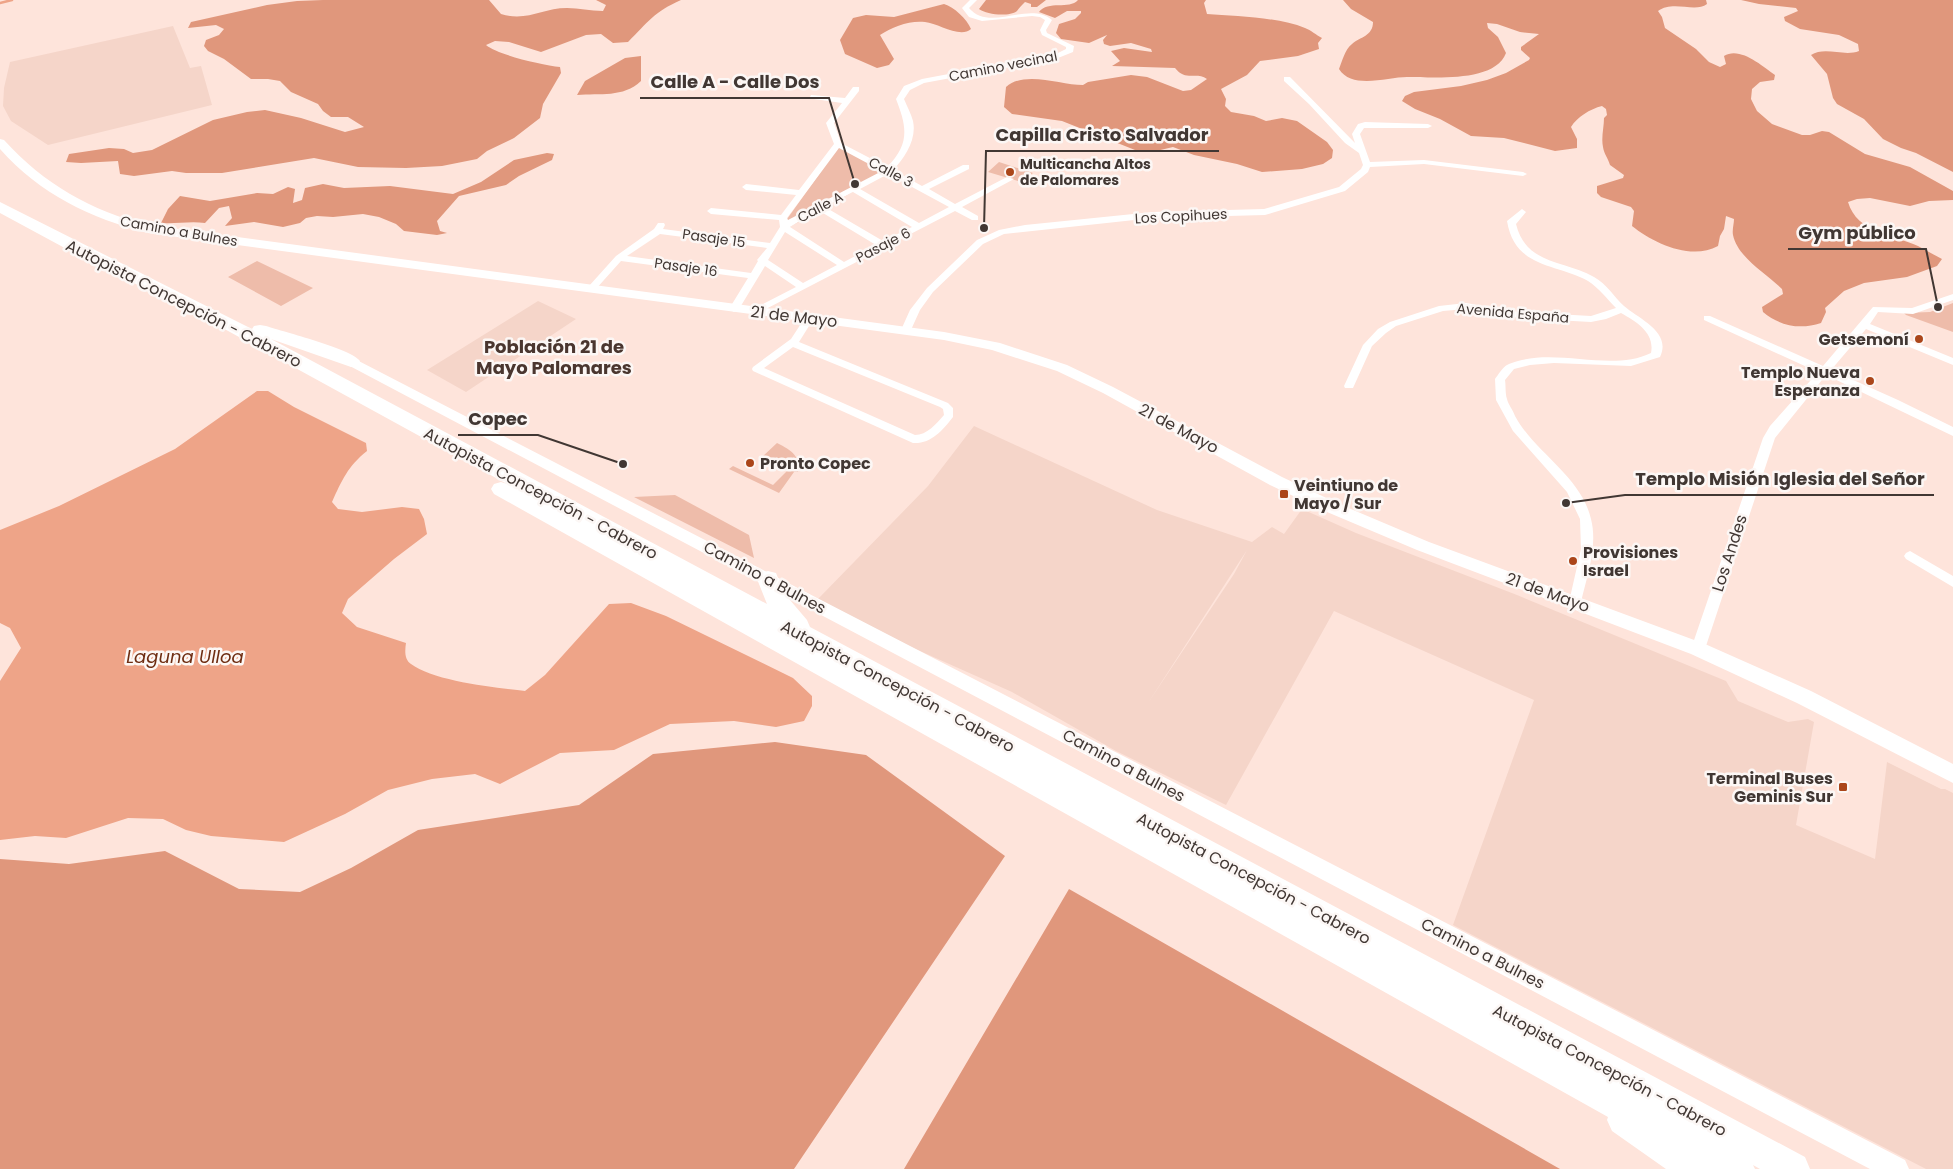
<svg xmlns="http://www.w3.org/2000/svg" width="1953" height="1169" font-family="Poppins,sans-serif">
<style>
.built{fill:#f5d5c9;fill-rule:evenodd}
.green{fill:#eebcaa}
.forest{fill:#e0977c}
.water{fill:#eea488}
.lines{fill:none;stroke-linecap:round;stroke-linejoin:round}
.stream{stroke:#eea488;stroke-width:2.5}
.street{fill:#fff;fill-rule:evenodd}
.secondary{fill:#fff;fill-rule:evenodd}
.highway{fill:#fff;fill-rule:evenodd}
.poi-dot{fill:#ab461a;stroke:#fcf7f5;stroke-width:2}
.labels{text-anchor:middle;stroke-width:5;stroke-linejoin:round;paint-order:stroke}
.far-street-label{font-size:14px;fill:#413733;stroke:#fcf7f5}
.far-poi-label{font-size:14px;font-weight:bold;fill:#413733;stroke:#fcf7f5;text-anchor:start}
.street-label{font-size:16px;fill:#413733;stroke:#fcf7f5}
.poi-label{font-size:16px;font-weight:bold;fill:#413733;stroke:#fcf7f5;text-anchor:end}
.neighbourhood-label{font-size:18px;font-weight:bold;fill:#4a362f;stroke:#fcf7f5}
.water-label{font-size:18px;font-style:italic;fill:#6f2d12;stroke:#fcf7f5}
.leader{fill:none;stroke:#413733;stroke-width:2}
.callout-dot{fill:#413733;stroke:#fcf7f5;stroke-width:2}
.callout-label{font-size:18px;text-anchor:middle;font-weight:bold;fill:#413733;stroke:#fcf7f5;stroke-width:5;stroke-linejoin:round;paint-order:stroke}
</style>
<rect width="100%" height="100%" fill="#fee4db"/>
<path class="built" d="M173,26L190,68L201,66L212,105L48,145L11,121L3,106L4,88L10,62Z
M538,301L576,319L466,392L427,370Z
M974,426L1157,510L1252,542L1272,527L1284,534L1302,509L1356,533L1517,595L1726,681L1738,701L1788,722L1808,719L1814,722L1796,825L1875,859L1887,762L1941,789H1945L1953,793V1169H1926L1453,925L1534,700L1334,611L1226,805L1116,751L1012,692L911,647L818,599L928,486ZM1247,550L1234,574L1148,703Z"/>
<path class="green" d="M839,146L887,173L784,230L785,222Z
M999,162L1033,173L1021,182L988,172Z
M257,261L313,288L281,306L228,277Z
M1953,303V332L1906,315L1904,313L1930,312Z
M777,443C789,449 802,456 798,472H794L779,493L729,469L733,466L773,485L789,469L762,457Z
M675,495L749,535L754,558L634,497Z"/>
<path class="forest" d="M323,0H489L501,14C527,22 542,8 567,8C579,8 590,11 603,11L606,5L596,0H681C654,12 648,22 628,42L613,43L601,34L586,35L541,52L509,42L495,41L486,45C498,55 542,65 560,67L561,73L543,104L540,118L514,138L487,151L477,159L442,166L406,168L358,167L314,158L222,173H186L172,171L134,176L120,174L118,161L81,163L66,162L69,154L109,148L124,149L133,153L152,150L213,120L247,112L265,110L301,118L345,132L364,127L348,117H331L323,111L318,104L291,92L280,81L268,79H251L224,59L208,51L204,46L206,40L219,35L224,29L216,25L188,28L191,22L267,5L297,1Z
M986,0H1046L1037,7H1031V4L1025,2C1022,5 1019,8 1017,11C1009,17 987,15 979,9Z
M1078,0H1206L1204,3L1207,14C1235,16 1278,17 1305,28C1311,30 1316,35 1322,38L1318,43L1319,49L1298,56L1260,61L1247,75L1221,89L1226,99L1225,106L1231,112L1254,116L1266,121L1282,118L1297,121L1327,142L1333,150L1332,158L1323,164L1302,169L1262,172L1237,164L1194,155L1173,147L1152,152L1135,150L1062,121L1012,114L1004,107L1006,87C1025,70 1061,85 1083,85L1088,82L1131,75L1147,77L1183,91L1191,90L1207,79C1196,71 1186,82 1175,68L1112,66L1120,61L1111,51L1124,48L1152,52L1151,49L1131,43L1110,46L1104,44L1103,40L1107,35L1089,43L1061,39L1056,33L1059,24L1075,19L1081,13V11H1067L1055,18L1039,12C1048,0 1069,10 1078,0Z
M1343,0H1706L1707,4C1695,13 1673,0 1658,11L1662,17L1665,28L1696,49L1709,62L1720,67L1726,64L1724,56C1740,46 1762,66 1775,75L1774,80L1760,82L1752,89L1751,99L1757,111L1772,124L1802,135H1810L1822,131L1829,132L1865,154L1910,167L1953,191V200L1929,201L1910,206L1870,198L1857,199L1848,202C1857,233 1894,235 1918,246C1926,250 1934,255 1942,259L1937,266L1907,277L1864,283L1844,291L1825,308L1826,312L1821,323C1800,330 1780,326 1763,312L1762,307L1783,294L1782,289C1766,273 1738,258 1733,235C1732,230 1734,224 1734,219L1726,216L1724,229L1720,236L1718,246C1691,261 1653,243 1632,226L1634,211L1631,207L1601,197L1597,193V186L1623,178L1624,175L1610,165C1608,158 1604,154 1603,147C1601,138 1604,127 1604,118L1607,115L1606,109L1602,106C1590,109 1577,117 1571,127L1577,139V148L1555,151L1504,138L1471,136L1440,119L1415,109L1402,101L1405,96L1414,92L1461,86L1487,80L1506,73L1529,60L1530,58L1521,50V47L1539,34L1520,32L1497,24L1487,23L1488,28L1498,37L1506,53C1495,83 1433,77 1407,77C1388,77 1352,90 1339,69C1342,62 1345,49 1352,44C1360,37 1373,36 1373,22L1351,9Z
M1741,0H1953V172L1916,153L1901,148L1883,139L1864,119L1837,104L1833,98L1827,74L1811,55C1825,46 1844,57 1859,51L1858,44L1839,35L1800,29L1785,21L1784,17L1798,11L1796,8L1759,4Z
M944,4C954,7 967,19 971,29C960,39 938,23 925,22C910,20 892,27 880,35L894,59L889,65L877,68L845,54L840,40L853,18L866,15L894,17Z
M641,56V81C623,98 600,93 577,95L585,81L625,58Z
M547,153L554,154L552,160L519,176L506,185L459,196L437,221L440,231L447,233L437,235L404,231L396,224L379,217L363,214L333,217L317,216L306,218L300,223L283,227L254,222L225,226L232,218L229,206L219,208L205,223C190,221 176,224 161,223L168,209L180,196L210,201L257,193L273,194L288,187L295,189L293,203L302,200L305,188L323,184L344,188L390,186L453,194L481,182L514,160Z
M775,742L866,755L1005,856L794,1169H0V859L69,864L165,851L239,889L300,892L351,868L418,830L579,805L653,754Z
M1069,889L1560,1169H904Z"/>
<path class="water" d="M257,391H268L294,407L366,443L367,451C348,466 342,480 332,502L338,509L362,512L402,507L419,509L424,519L427,534L394,559L348,599L342,613L357,627L406,643C405,650 404,659 411,664C433,681 497,688 525,691L545,675L609,604L631,603L666,616L793,678L812,696V706L804,721L776,727L734,721L670,724L614,750L560,753L500,784L475,774L432,779L388,790L345,814L284,842L211,836L186,830L163,819L128,818L66,838L35,836L0,840V681L21,648L10,628L0,623V530L59,506L175,449Z"/>
<g class="lines">
<path class="stream" d="M0,3L12,0"/>
<path class="street" d="M970,0H977L969,8C990,33 1029,0 1052,20L1046,30L1047,33L1074,46L1073,52L1058,58L924,83L910,90L904,99C907,106 911,114 913,121C917,139 905,158 893,170L922,186L963,165H969V169L929,189L955,204L1007,177L1014,179L962,207L978,216V220H972L955,211L756,314L751,311L753,309L796,287L765,266L739,309L734,312L729,309L748,278L621,261L595,290H589V286L616,256L654,229L658,223H664L665,225L663,229L770,243L780,227L779,220L711,214L707,211L711,208L781,215L796,195L746,190L742,187L746,184L799,190L834,144L826,123L842,103L814,99L810,97L811,95L845,98L853,87H859V91L834,123L841,143L887,167C910,144 907,127 896,99L904,86L922,79L1056,54L1066,49V47L1042,35L1040,30L1045,20L1040,17L1032,16L982,21L969,17L962,8ZM839,148L882,171L788,220L787,218ZM888,174L949,207L919,223L860,189ZM853,192L912,227L883,241L825,207ZM818,210L876,245L844,262L790,227ZM785,232L837,265L803,283L768,260ZM660,234L767,248L757,260L758,261L751,273L627,256Z
M1284,77H1290L1355,143L1352,134L1358,124L1365,122L1428,124L1432,126L1428,128H1364L1360,134L1370,162L1424,160L1523,172L1527,174L1523,176L1424,164L1370,167L1368,172L1345,191L1265,215L1153,218L1004,234L983,244L933,292L920,310L910,332L906,333L901,330L910,310L927,288L977,240L999,230L1025,225L1153,212L1264,209L1339,187L1361,169L1363,165L1359,153L1345,143L1309,104L1284,81Z
M1522,209L1526,212L1516,224C1526,265 1564,260 1594,277C1607,284 1614,297 1624,306C1639,319 1672,332 1660,357L1631,366L1554,363L1530,365L1514,369L1505,380C1506,386 1505,393 1507,399C1508,404 1513,410 1515,416C1535,453 1581,476 1591,519C1598,546 1587,576 1581,602L1579,605H1571L1569,602L1581,549L1580,519L1567,492L1513,431L1496,400L1495,379C1498,375 1503,367 1507,365C1510,363 1515,362 1518,361C1561,349 1612,372 1651,353C1655,333 1637,322 1621,313L1606,319L1591,322L1519,318L1466,309L1443,311L1396,326L1386,333L1372,346L1353,388H1345L1344,386L1363,345L1378,329L1390,322L1439,306L1466,303L1519,312L1591,316L1616,308C1607,299 1599,288 1588,281C1556,263 1515,269 1507,221Z
M1953,294V300L1913,314L1878,312L1870,324L1953,358V365L1866,329L1831,370L1898,400L1953,427V436L1826,375L1775,438L1705,649L1703,653L1698,654L1693,653L1691,649L1763,438L1770,426L1818,372L1704,320V316H1710L1823,366L1873,307L1912,308Z
M809,315L814,318L799,342L948,403L953,408V417C942,431 931,444 913,443L753,371L752,369L753,367L791,339L806,316ZM793,347L940,407L943,409L944,415C936,424 927,435 915,435L764,368Z
M1910,551L1953,576V587L1906,559L1904,556L1906,553Z"/>
<path class="secondary" d="M0,139L4,140C44,184 91,211 148,225L944,332L1000,343L1067,365L1113,387L1282,477L1339,504L1429,542L1705,644L1811,691L1953,764V783L1797,703L1691,654L1417,550L1327,512L1270,485L1103,393L1057,371L992,350L944,340L148,233C90,218 40,194 0,149Z
M351,357L1905,1160L1909,1169H1870L346,364L344,361L346,358Z"/>
<path class="highway" d="M0,202L252,329L254,326L260,325L266,326C284,332 352,349 360,361L358,365L351,367L271,339L767,604L757,579L760,573L768,571L776,573L784,593L807,620L810,627L1805,1157L1810,1169H1760L1753,1165L1755,1169H1666L1612,1131L1607,1120L1608,1117L494,494L491,489L494,484L501,482L507,484L208,320L74,253L0,213Z"/>
</g>
<g class="poi-dot">
<circle cx="1010" cy="172" r="5"/>
<circle cx="1919" cy="339" r="5"/>
<circle cx="1870" cy="381" r="5"/>
<circle cx="750" cy="463" r="5"/>
<rect x="1279" y="489" width="10" height="10" rx="2.5"/>
<circle cx="1573" cy="561" r="5"/>
<rect x="1838" y="782" width="10" height="10" rx="2.5"/>
</g>
<g class="labels">
<g class="far-street-label">
<text transform="translate(1003 66) rotate(-11)" y="5">Camino vecinal</text>
<text transform="translate(891 172) rotate(28)" y="5">Calle 3</text>
<text transform="translate(820 207) rotate(-28)" y="5">Calle A</text>
<text transform="translate(1181 216) rotate(-3)" y="5">Los Copihues</text>
<text transform="translate(179 231) rotate(10)" y="5">Camino a Bulnes</text>
<text transform="translate(714 238) rotate(8)" y="5">Pasaje 15</text>
<text transform="translate(883 245) rotate(-27)" y="5">Pasaje 6</text>
<text transform="translate(686 267) rotate(8)" y="5">Pasaje 16</text>
<text transform="translate(1513 313) rotate(5)" y="5">Avenida España</text>
</g>
<g class="far-poi-label">
<text x="1020" y="169">Multicancha Altos<tspan x="1020" dy="16">de Palomares</tspan></text>
</g>
<g class="street-label">
<text transform="translate(184 303) rotate(27)" y="6">Autopista Concepción - Cabrero</text>
<text transform="translate(794 316) rotate(7)" y="6">21 de Mayo</text>
<text transform="translate(1179 428) rotate(28)" y="6">21 de Mayo</text>
<text transform="translate(541 493) rotate(28)" y="6">Autopista Concepción - Cabrero</text>
<text transform="translate(1729 553) rotate(-72)" y="6">Los Andes</text>
<text transform="translate(765 577) rotate(28)" y="6">Camino a Bulnes</text>
<text transform="translate(1548 592) rotate(20)" y="6">21 de Mayo</text>
<text transform="translate(898 686) rotate(28)" y="6">Autopista Concepción - Cabrero</text>
<text transform="translate(1124 765) rotate(28)" y="6">Camino a Bulnes</text>
<text transform="translate(1254 878) rotate(28)" y="6">Autopista Concepción - Cabrero</text>
<text transform="translate(1483 953) rotate(27)" y="6">Camino a Bulnes</text>
<text transform="translate(1610 1070) rotate(28)" y="6">Autopista Concepción - Cabrero</text>
</g>
<g class="poi-label">
<text x="1909" y="345">Getsemoní</text>
<text x="1860" y="378">Templo Nueva<tspan x="1860" dy="18">Esperanza</tspan></text>
<text x="760" y="469" text-anchor="start">Pronto Copec</text>
<text x="1294" y="491" text-anchor="start">Veintiuno de<tspan x="1294" dy="18">Mayo / Sur</tspan></text>
<text x="1583" y="558" text-anchor="start">Provisiones<tspan x="1583" dy="18">Israel</tspan></text>
<text x="1833" y="784">Terminal Buses<tspan x="1833" dy="18">Geminis Sur</tspan></text>
</g>
<g class="neighbourhood-label">
<text x="554" y="353">Población 21 de<tspan x="554" dy="21">Mayo Palomares</tspan></text>
</g>
<g class="water-label">
<text x="185" y="663">Laguna Ulloa</text>
</g>
</g>
<path class="leader" d="M855 184L829 98H640M984 228L986 151H1219M1938 307L1926 249H1788M623 464L538 435H458M1566 503L1625 495H1934"/>
<g class="callout-dot">
<circle cx="855" cy="184" r="5"/>
<circle cx="984" cy="228" r="5"/>
<circle cx="1938" cy="307" r="5"/>
<circle cx="623" cy="464" r="5"/>
<circle cx="1566" cy="503" r="5"/>
</g>
<g class="callout-label">
<text x="735" y="88">Calle A - Calle Dos</text>
<text x="1102" y="141">Capilla Cristo Salvador</text>
<text x="1857" y="239">Gym público</text>
<text x="498" y="425">Copec</text>
<text x="1780" y="485">Templo Misión Iglesia del Señor</text>
</g>
</svg>
